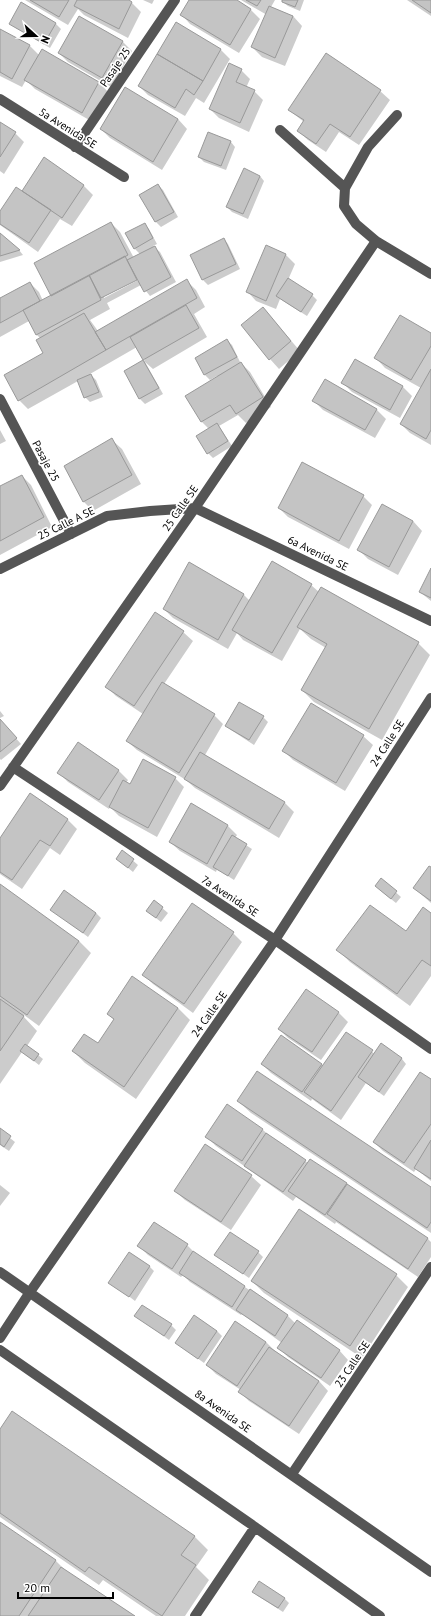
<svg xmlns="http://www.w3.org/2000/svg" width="431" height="1616" font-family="'PT Sans',sans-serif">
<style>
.shadow{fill:#0003;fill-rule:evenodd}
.building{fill:#c4c4c4;stroke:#999}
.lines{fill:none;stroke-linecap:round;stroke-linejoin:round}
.minor{stroke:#555;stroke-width:10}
.labels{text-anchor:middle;stroke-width:3.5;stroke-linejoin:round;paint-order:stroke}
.street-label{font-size:11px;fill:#000;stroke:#fff}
</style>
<rect width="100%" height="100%" fill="#fff"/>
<path class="shadow" d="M25,0H126L132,3L141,12L128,38L84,15L78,9L68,25Z
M143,0H154L152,4Z
M190,0H235L251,10L260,19L239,53L190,24L181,14Z
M241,0H275L271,7L293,16L302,26L285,66L262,57L252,47L267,15Z
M284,0H304L300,11L288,6L283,2Z
M407,0H431V16Z
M22,4L56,24L61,29L50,48L16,28L11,23Z
M80,17L123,42L132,51L111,87L68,62L59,53Z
M176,23L221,50L230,59L204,103L196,98L185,116L148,95L139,86Z
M0,31L29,45L39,55L99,82L108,92L91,121L35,89L26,80L22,87L0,76Z
M241,70L250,79L246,88L254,91L263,100L249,132L219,118L210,109Z
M380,91L390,100L359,145L339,132L326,152L308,140L298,131L304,122L289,110Z
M178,119L187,129L162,170L110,138L101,129Z
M0,123L15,133L24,142L4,174L0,171Z
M231,142L235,147L226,170L204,162L199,157Z
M260,176L264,181L248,219L232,212L227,207Z
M83,185L93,195L72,226L60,219L38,252L0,225V213L22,192Z
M158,185L163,190L178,217L161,227L156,222L141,195Z
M111,223L120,232L134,258L140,254L135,249L144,224L149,229L157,244L153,246L160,252L176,282L150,296L141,285L107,303L110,309L90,320L98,331L186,280L196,290L205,307L194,314L207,337L153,369L145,362L163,394L145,404L140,399L125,371L145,360L137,347L90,374L96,380L103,397L90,402L85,397L78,381L28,409L19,400L44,353L41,339L36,334L29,321L0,337V299L30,283L39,292L43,301L52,296ZM141,276L142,278L104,298V296Z
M0,234L19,250L23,255L0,262Z
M224,239L228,244L240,269L208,285L203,280L191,255Z
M267,247L286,255L295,264L288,280L312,295L317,300L307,316L280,299L276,309L256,301L247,291Z
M263,308L300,351L279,369L270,359Z
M431,334V445L410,433L401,424L421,388L385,368L376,358Z
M227,340L232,345L240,362L250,372L271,407L246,423L238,415L219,426L232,446L213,458L208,453L198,436L209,429L202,422L186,397L218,377L217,376L210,380L205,375L196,358Z
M356,360L403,387L412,396L400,418L352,392L343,383Z
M314,401L377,410L386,419L375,438L323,410Z
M0,430L6,441L0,444Z
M112,440L122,449L141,484L93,511L84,502L65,466Z
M22,476L31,485L52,527L0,555V487Z
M363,496L372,505L349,549L288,517L279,508Z
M413,521L422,531L398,575L368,559L359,550Z
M190,563L244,595L250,601L311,585L319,592L321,588L418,643L430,655L382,740L314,702L302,690L326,648L311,639L300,629L282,661L243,640L237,633L228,649L173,618L164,609Z
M431,570V601L420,592Z
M183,632L193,641L164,684L214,715L223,724L205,755L285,803L294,812L279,838L195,788L186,780L137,750L127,741L143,714L116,696L107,687Z
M311,705L363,736L373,745L345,791L293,760L284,751Z
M0,711L4,716L0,718Z
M263,717L268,722L254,745L231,730L226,725Z
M0,720L21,744L1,760L0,759Z
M78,743L119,771L128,780L126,783L130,786L175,778L184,787L157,837L119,816L110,807L109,809L68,782L59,773Z
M31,795L68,820L77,829L60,855L50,848L22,889L0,874V840Z
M228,826L237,835L235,838L252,849L234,880L217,869L216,872L180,851L170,842Z
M123,852L138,865L133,872L117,859Z
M431,869V903L414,888Z
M382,880L401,897L396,903L381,891Z
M0,885L79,941L91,953L39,1026L24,1015L23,1016L37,1031L27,1046L43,1059L39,1065L22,1052L0,1084Z
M154,901L168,913L161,922L147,911Z
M52,910L96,913L101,918L88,937Z
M431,914V976L410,1006L350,962L338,950L406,932Z
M233,933L242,942L193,1013L153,984L144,975Z
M178,1008L190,1020L136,1099L85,1063L73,1051L98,1045L114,1020L108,1014Z
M339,1013L348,1022L321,1060L288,1038L279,1029Z
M346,1033L375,1054L402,1059L406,1064L384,1096L366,1083L341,1120L312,1099L311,1101L271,1073L262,1064H321L323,1066Z
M431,1080V1181L416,1169L414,1172L383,1151L374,1142Z
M238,1101L431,1188V1233L251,1113Z
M0,1130L15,1142L9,1151L0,1145Z
M263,1130L271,1137L308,1163L310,1160L428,1239L431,1242V1257L418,1277L336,1222L335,1224L296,1197L293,1201L216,1146L207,1137Z
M205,1145L251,1176L261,1185L231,1230L185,1200L175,1191Z
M0,1185L10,1193L0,1206Z
M187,1245L196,1254L288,1316L295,1323L339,1350L348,1360L330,1386L288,1357L279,1348L282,1343L242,1314L241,1315L190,1282L183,1275L181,1277L148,1255L139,1246Z
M258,1252L263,1257L249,1278L216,1255Z
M149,1266L154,1271L135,1301L110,1282Z
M396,1275L408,1287L362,1358L264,1293L252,1281Z
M136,1316L171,1325L176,1330L169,1340Z
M217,1331L222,1336L204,1363L176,1343Z
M266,1342L275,1351L319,1381L328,1391L299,1434L249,1401L240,1392L241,1390L216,1374L207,1365Z
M0,1431L194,1536L208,1550L196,1567L209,1580L185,1616H156L103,1580L99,1585L0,1517Z
M0,1523L56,1561L65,1570L133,1616H0Z
M253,1591L284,1598L289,1603L283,1612L258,1596Z"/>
<path class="building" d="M30,0H69L59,17Z
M77,0H129L132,2L119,29L74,6Z
M189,0H237L251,9L230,45L180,15Z
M246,0H261L257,6Z
M282,0H298L295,7L282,2Z
M412,0H431V13Z
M21,2L56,23L44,44L9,24Z
M269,6L293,16L275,58L251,47Z
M79,16L123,41L102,78L58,53Z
M176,22L221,49L203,81L157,54Z
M0,29L30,45L12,79L0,72Z
M42,49L99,82L82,113L24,80Z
M326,53L381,90L350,137L330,124L316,144L297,131L304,120L288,110Z
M157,54L203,81L194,95L186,89L175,108L138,86Z
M229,63L242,69L236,82L255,90L240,123L209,109Z
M125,87L178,119L153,162L100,129Z
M0,122L16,132L0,157Z
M208,132L231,141L221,166L198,157Z
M44,157L84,185L62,218L22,191Z
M244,168L260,176L243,214L226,207Z
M158,184L174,212L155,222L139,195Z
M16,187L51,210L29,243L0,224V211Z
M111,222L128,255L51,296L34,263Z
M145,223L153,238L134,249L125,233Z
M0,233L20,250L0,256Z
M224,238L236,264L202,280L190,255Z
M266,245L286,254L266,301L246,292Z
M155,246L171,277L144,292L127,260Z
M125,256L137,280L101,298L89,275Z
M89,275L101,300L36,335L23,310Z
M288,278L313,294L301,312L276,296Z
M187,279L197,298L106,350L95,332Z
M30,282L40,301L0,323V298Z
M186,305L199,328L143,360L130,337Z
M263,307L291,341L269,360L241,325Z
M84,313L106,350L18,401L4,375L43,353L36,340Z
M400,315L431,333V346L411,380L374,358Z
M227,339L237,357L204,375L195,358Z
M355,359L403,386L390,410L341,383Z
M143,360L159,388L139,399L124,371Z
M241,362L263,397L236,414L230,405L201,422L185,396Z
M431,369V430L426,439L400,424Z
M91,374L99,392L84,398L77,380Z
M325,379L377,409L365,430L312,401Z
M217,423L228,441L207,454L196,436Z
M112,438L132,475L83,502L64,466Z
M302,462L364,495L339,541L278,508Z
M22,475L44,517L0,541V486Z
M382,504L413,521L389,567L357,550Z
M272,561L312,584L272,653L232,630Z
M189,562L244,594L218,640L163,609Z
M431,568V598L419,592Z
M321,587L419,642L369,729L301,690L327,644L297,627Z
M155,612L184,631L134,706L105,687Z
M162,682L215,714L179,773L126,741Z
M239,702L264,716L249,740L225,726Z
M311,703L364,735L336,783L282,751Z
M0,719L17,738L0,752Z
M78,742L119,770L99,800L57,773Z
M200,752L285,802L269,829L184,779Z
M143,759L176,777L148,828L109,807L123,780L130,784Z
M30,793L68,819L50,846L40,840L12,880L0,872V838Z
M191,803L228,825L207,864L169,842Z
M232,835L247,844L228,876L213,867Z
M122,850L134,859L128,868L116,859Z
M429,866L431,867V901L413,888Z
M381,878L397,891L391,899L375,886Z
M0,884L79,941L27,1015L0,996Z
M64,890L96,913L83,933L50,910Z
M154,900L163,907L156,918L146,911Z
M192,903L234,932L184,1004L142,975Z
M370,905L406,931L423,907L431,913V966L422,960L397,994L336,950Z
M132,976L178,1008L124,1087L72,1051L84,1034L98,1043L114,1019L107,1014Z
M306,989L339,1012L312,1052L278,1029Z
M0,999L24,1016L0,1051Z
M346,1032L373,1050L331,1111L304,1092Z
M281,1035L322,1064L302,1092L261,1064Z
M381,1043L402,1058L379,1092L358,1077Z
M25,1044L39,1054L34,1061L20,1051Z
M257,1071L431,1187V1222L427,1228L237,1101Z
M420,1072L431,1079V1124L404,1163L373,1142Z
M227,1104L263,1129L242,1161L205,1137Z
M0,1128L11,1136L4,1147L0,1144Z
M266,1133L306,1160L283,1192L244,1166Z
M431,1140V1179L414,1168Z
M205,1144L252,1175L221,1222L174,1191Z
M310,1159L347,1183L325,1215L288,1191Z
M347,1184L428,1238L408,1269L327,1214Z
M299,1209L397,1274L350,1346L251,1281Z
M154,1222L188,1244L172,1269L137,1246Z
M230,1232L259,1251L243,1274L214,1255Z
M193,1251L245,1286L232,1307L179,1273Z
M129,1252L150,1266L129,1297L108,1283Z
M250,1289L288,1315L275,1336L236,1310Z
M142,1305L172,1324L164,1336L134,1316Z
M194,1315L217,1331L198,1359L175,1343Z
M297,1320L340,1350L321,1378L277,1348Z
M235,1321L266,1342L237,1386L206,1365Z
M269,1347L319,1381L289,1426L238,1392Z
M12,1411L195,1536L181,1555L196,1565L162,1616L89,1567L85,1572L0,1513V1429Z
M0,1522L56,1560L19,1616H0Z
M61,1567L135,1616H28Z
M259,1581L285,1598L278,1608L252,1592Z"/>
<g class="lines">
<path class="minor" d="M0,99L124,177
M397,115L368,147L345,188L344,206L356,224L376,241L431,274
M280,130L345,188
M75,147L175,0
M0,399L71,534
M0,569L107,516L150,511L195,508L431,621
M13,767L275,940L431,1049
M0,786L195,508L376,241
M0,1272L431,1572
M0,1338L30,1292L275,940L431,698
M0,1350L255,1527L380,1616
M292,1474L431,1267
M195,1616L255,1527"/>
</g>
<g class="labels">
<g class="street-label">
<text transform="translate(115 67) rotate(-56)" y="4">Pasaje 25</text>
<text transform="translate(68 128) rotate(32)" y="4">5a Avenida SE</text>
<text transform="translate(46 461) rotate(62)" y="4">Pasaje 25</text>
<text transform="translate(180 508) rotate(-55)" y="4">25 Calle SE</text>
<text transform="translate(66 523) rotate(-26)" y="4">25 Calle A SE</text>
<text transform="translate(318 553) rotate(26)" y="4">6a Avenida SE</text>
<text transform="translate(387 743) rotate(-57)" y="4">24 Calle SE</text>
<text transform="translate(230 896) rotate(33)" y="4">7a Avenida SE</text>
<text transform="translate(209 1014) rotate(-55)" y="4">24 Calle SE</text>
<text transform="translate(352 1364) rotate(-56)" y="4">23 Calle SE</text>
<text transform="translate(223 1411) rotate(35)" y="4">8a Avenida SE</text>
</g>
</g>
<g transform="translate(36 36) rotate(111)" stroke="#ffffff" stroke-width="3" paint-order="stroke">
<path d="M0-3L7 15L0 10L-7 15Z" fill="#000000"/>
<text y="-6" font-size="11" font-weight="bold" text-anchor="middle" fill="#000000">N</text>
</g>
<path d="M18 1592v6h95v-6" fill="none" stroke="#000000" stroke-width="2"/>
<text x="24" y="1592" font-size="12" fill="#000000" stroke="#ffffff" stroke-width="3" paint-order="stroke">20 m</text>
</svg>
